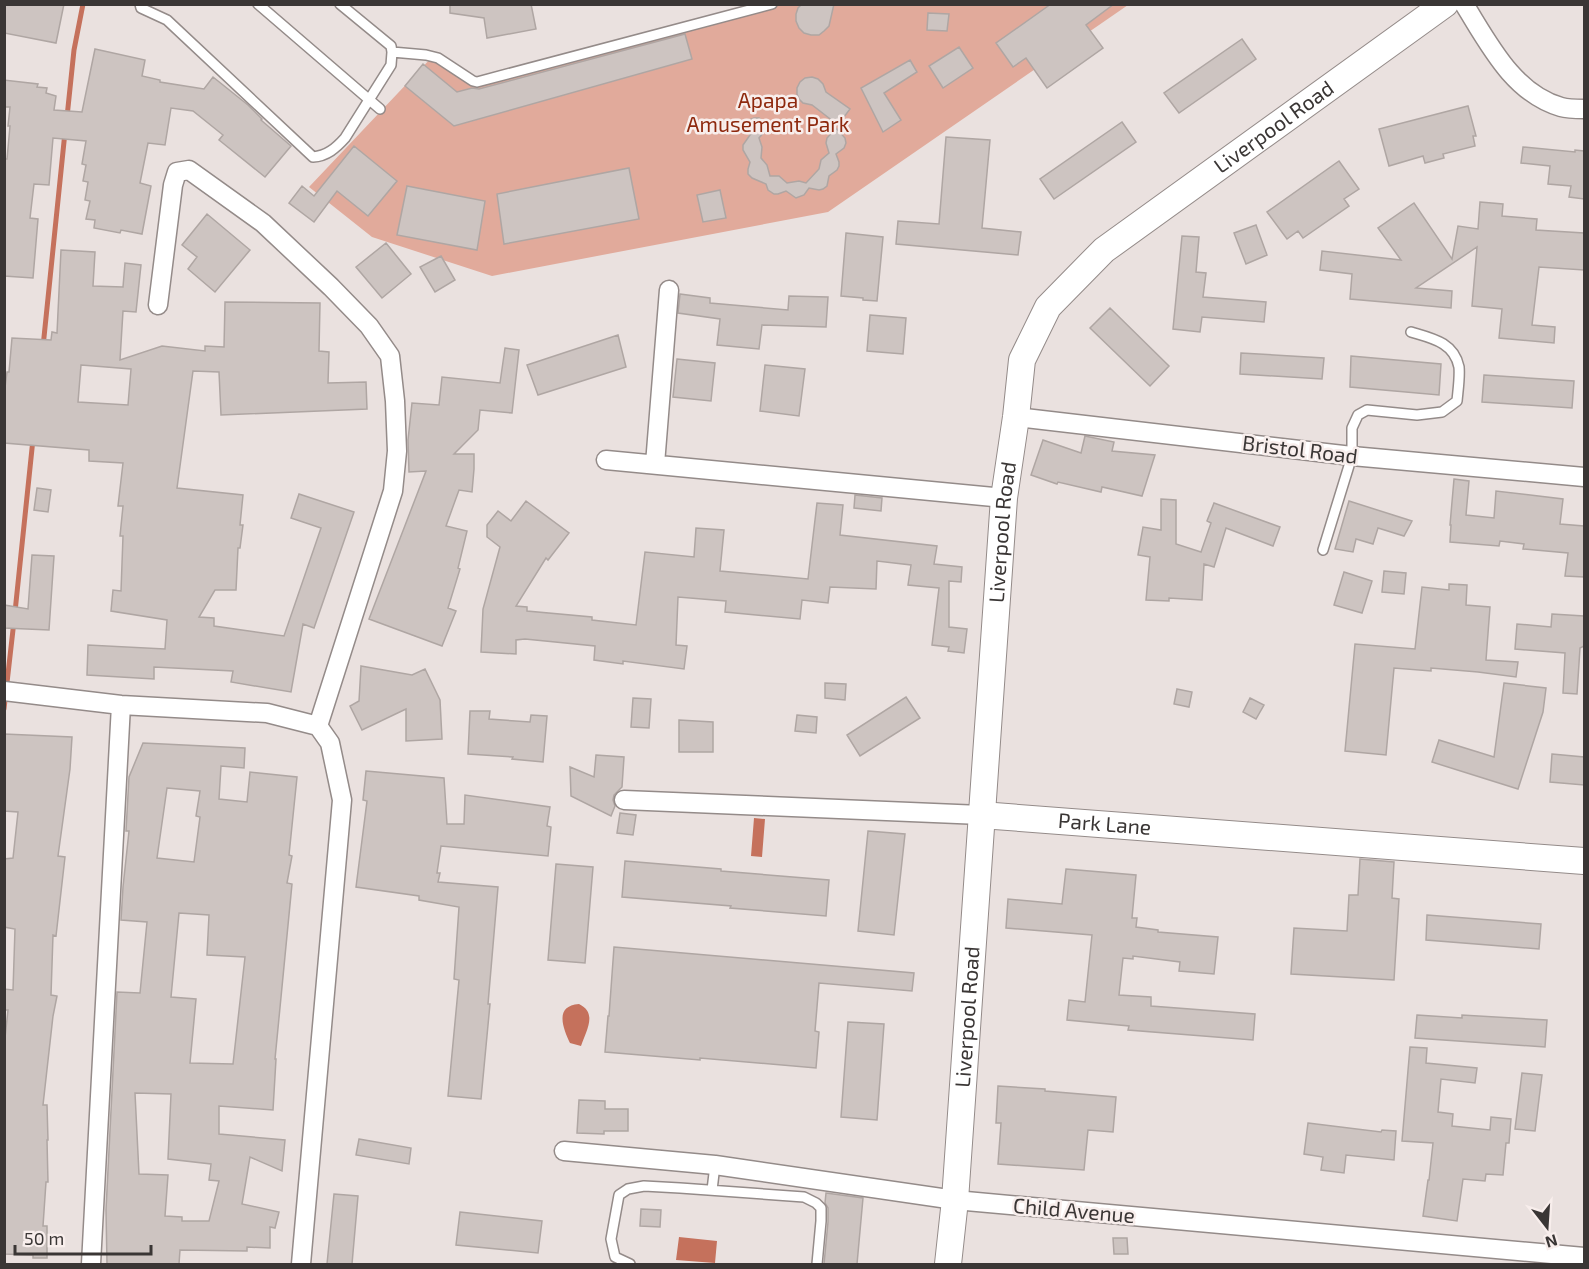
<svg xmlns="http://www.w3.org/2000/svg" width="1589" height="1269" font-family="'Exo 2',sans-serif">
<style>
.green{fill:#e1aa9b}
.water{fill:#c5715c}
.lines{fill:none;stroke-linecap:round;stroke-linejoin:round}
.stream{stroke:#c5715c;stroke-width:5}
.building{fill:#cdc4c1;stroke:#afa6a3;stroke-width:1.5;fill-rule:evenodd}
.lane-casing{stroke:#948b89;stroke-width:12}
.street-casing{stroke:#948b89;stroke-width:21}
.secondary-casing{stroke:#948b89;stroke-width:28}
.lane{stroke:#fff;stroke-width:9}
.street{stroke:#fff;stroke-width:18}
.secondary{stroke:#fff;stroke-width:26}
.labels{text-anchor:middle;stroke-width:5;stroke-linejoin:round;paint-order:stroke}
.park-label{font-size:21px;fill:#8e290e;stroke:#f8eeec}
.street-label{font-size:21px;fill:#3a3635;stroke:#f8eeec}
</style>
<rect width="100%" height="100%" fill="#eae1df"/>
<path class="green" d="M757,5H1128L828,212L492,276L372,237L309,187L433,56L466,80Z"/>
<path class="water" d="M754,818L765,819L762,857L751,856Z
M579,1004C598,1013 586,1031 581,1046L570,1043C563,1028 554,1006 579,1004Z
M679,1237L717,1241L715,1263L676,1260Z"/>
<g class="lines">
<path class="stream" d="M67,117L74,50L83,4
M43,347L65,132
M15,612L33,439
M4,709L14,621"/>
</g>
<path class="building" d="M4,4H64L56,43L4,33Z
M450,4H531L536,29L487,38L484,18L450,13Z
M802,4H834L829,26L824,31L819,35H811L804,33L799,28L796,21V14L798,8Z
M1051,4H1114L1086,25L1103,48L1047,88L1026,58L1013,67L996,43Z
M928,13L949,14L947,31L927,30Z
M685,34L692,59L454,126L405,86L423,64L457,92L472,88L479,89Z
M1242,39L1256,59L1179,113L1164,93Z
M959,47L973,68L943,88L929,66Z
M95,49L145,60L142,76L160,80V82L204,89L213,77L248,105L262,119L261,120L291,146L265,177L219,140L223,135L193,111L171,108L165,145L148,143L140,183L151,186L142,234L121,230L120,233L94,228L95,220L86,219L90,201L85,200L88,182L83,181L86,165L82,164L86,141L53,138L49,185L34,184L30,218L38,219L33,278L4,276V159H7L10,126H8L10,107H4V80L38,84L37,87L47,88L46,93L56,96L54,110L82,112Z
M910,60L917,72L884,93L901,120L883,132L861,88Z
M812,77L818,79L823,84L826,92L850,109L838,125L812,105L803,103L799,99L797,94V88L800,82L805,78Z
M1468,106L1476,136H1473L1475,146L1443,154L1444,158L1425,163L1423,156L1389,166L1379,129Z
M754,118H759L764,122L765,127V131L759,138L762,147L761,158L767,165L770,176H779L787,183L799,181L806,183L819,169L821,160L829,153L826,143L827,138L836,128L845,138L846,143L844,148L836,154L839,162V166L837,170L829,176L827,186L823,189L819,190L809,188L804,195L796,198L786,191L778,194H774L768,190L766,184L752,178L748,174V169L750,162L743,150V145L750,135L746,130V124L749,120Z
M1122,122L1136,142L1054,199L1040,179Z
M946,137L990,140L982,228L1021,232L1018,255L896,244L898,221L939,224Z
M354,146L397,181L368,216L337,191L314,222L289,203L302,186L314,196Z
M1523,147L1575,152V150L1584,151V199L1569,197L1571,186L1548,184L1550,166L1521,163Z
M1339,161L1359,189L1344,199L1349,206L1303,238L1298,231L1287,239L1267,212Z
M629,168L639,219L504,244L497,194Z
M407,186L485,201L477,250L397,235Z
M720,190L726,218L703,222L697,195Z
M1480,202L1503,204L1502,216L1537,219L1536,230L1584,233V270L1539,267L1532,325L1555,327L1554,343L1499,338L1502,309L1472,306L1477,247L1416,288L1452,291L1451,308L1350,299L1352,274L1320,270L1322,251L1401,260L1378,228L1414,203L1452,259L1458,226L1478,229Z
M207,214L250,250L215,292L188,269L197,257L182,245Z
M1256,225L1267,255L1246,264L1234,233Z
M846,233L883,237L877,301L863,300V298L841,296Z
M1182,236L1199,237L1196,272L1206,273L1203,297L1266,302L1264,322L1202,317L1200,332L1173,329Z
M386,243L411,274L382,298L356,267Z
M61,250L95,252L93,286L123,287L125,263L141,265L136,312L123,311L120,360L162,346L205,351V346L224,347L225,302L320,303L319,351L329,352L328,383L366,382L367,409L221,415L219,372L193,371L177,488L243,495L240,525H243L240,548H238L236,590H215L199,617L214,618V626L284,636L321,528L291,518L299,494L354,512L314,628L303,624L291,692L231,682L233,671L154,667V679L87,675L88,645L165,649L167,620L111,611L113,590L121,591L123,536H120L123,506H118L123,463L89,461V450L4,443V395L7,372H9L12,338L51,340L52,332L57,333ZM81,365L131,369L128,405L78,402Z
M441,256L455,280L435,292L420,267Z
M680,294L710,298V303L788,310L789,296L828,297L826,327L762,325L759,349L717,345L720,319L678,313Z
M1110,308L1169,366L1150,386L1090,328Z
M870,315L906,318L903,354L867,351Z
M618,335L626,367L538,395L527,365Z
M505,348L519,350L512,413L480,410L478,430L454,454H474V469L472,492L459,490L446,526L467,531L458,568L460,569L448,608L456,611L442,646L369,619L426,471L409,472L408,440L412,403L439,405L442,377L500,383Z
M1241,353L1324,358L1322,379L1240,374Z
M1351,356L1441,364L1439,395L1350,387Z
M677,359L715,363L711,401L673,397Z
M765,365L805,369L799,416L760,411Z
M1484,375L1574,381L1572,408L1482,402Z
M1085,436L1114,442L1112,451L1155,455L1142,496L1102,487L1101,492L1058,482L1057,484L1031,475L1043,440L1081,453Z
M1454,479L1469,481L1466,515L1494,518L1496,491L1563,499L1560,524L1584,526V577L1565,576L1568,553L1523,549L1524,544L1500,541L1499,546L1450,542L1451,525H1450Z
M37,488L51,490L48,512L34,510Z
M855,495L882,498L881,511L854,508Z
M1161,499L1176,500V544L1201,552L1211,523L1207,521L1214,503L1280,527L1273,546L1226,528L1214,567L1204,564L1202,600L1169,598V601L1146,600L1150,557L1138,555L1143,527L1161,530Z
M526,501L569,533L548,560L546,558L516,606L527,607V611L592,617V620L636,625L645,552L694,557L696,528L724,530L720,571L808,579L817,503L843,505L840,535L937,546L934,564L962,567L961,582L949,581V627L967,629L964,653L948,651L949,647L932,645L939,588L908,585L911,565L877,561L876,589L830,587L828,603L802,600L800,619L725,612L726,601L678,597L676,645L687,646L684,669L623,661V664L594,660L595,646L525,639L516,640V654L481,652L483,609L500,547L487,537V525L498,511L511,521Z
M1349,501L1412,521L1404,536L1378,528L1373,544L1356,539L1353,552L1335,549Z
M32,555L54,556L49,630L4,628V605L28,609Z
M1384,571L1406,573L1404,594L1382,592Z
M1344,572L1372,581L1362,613L1334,605Z
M1449,584L1467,585L1466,605L1490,607L1486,660L1518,662L1516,677L1478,672L1431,668V671L1394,668L1386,755L1345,751L1355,644L1415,649L1422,587L1449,590Z
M1552,614L1584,616V646L1580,648L1577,694L1563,693L1565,653L1515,649L1517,624L1551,627Z
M361,666L412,675L425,669L440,700L442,739L406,741V709L362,730L350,706L359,701Z
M825,683L846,684L845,700L825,698Z
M1504,683L1546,688L1543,712L1518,789L1432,762L1439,740L1494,757Z
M1177,689L1192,692L1189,707L1174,704Z
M906,697L920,718L860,756L847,735Z
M633,698L651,699L649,728L631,727Z
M1250,698L1264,705L1256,719L1243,712Z
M470,711H490L489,719L530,722L531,715L547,716L543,762L512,759L513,757L468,754Z
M797,715L817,717L816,733L795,731Z
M679,720L713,722V752H679Z
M4,734L72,737L70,769L58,856L65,857L56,936L53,935L51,995L57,996L53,1016L43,1105H47L48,1140H47L48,1182H46L43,1226H47V1258H33V1255L4,1254V1047L8,1010H4V989L13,990L15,929L4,927V859L13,858L18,812L4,811Z
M143,743L245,748L244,768L221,766L219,799L247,802L250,772L297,777L289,855L292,856L287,883L292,884L275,1059H276L273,1110L219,1106V1134L285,1140L282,1171L250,1157L242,1204L279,1212L275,1228L270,1227V1248L247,1247V1251L180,1250L179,1264H107L106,1210L117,992L140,993L147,922L121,920L123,887L129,831H126L129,777ZM167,788L200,791L196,816L200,817L194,862L157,858ZM179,913L209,915L207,955L245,957L233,1064L190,1063L196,999L171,997ZM135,1093L171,1094L168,1159L211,1164L209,1180L219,1181L209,1221H182V1217L165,1216L168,1175L139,1174Z
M1552,754L1584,757V785L1550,782Z
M596,755L624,757L622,787L614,795L613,800L615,806L611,816L571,796L570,767L594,777Z
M366,771L444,778L447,824H464L465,795L550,807L547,826L551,827L548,856L441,846L437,873H440L438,882L498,887L488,1004H490L481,1099L448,1096L459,980L454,979L459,907L419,900V896L356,887L367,801L363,800Z
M620,813L636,815L633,835L617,833Z
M868,831L905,834L894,935L858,931Z
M1360,859L1394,862L1392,898L1399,899L1394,980L1291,974L1294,928L1347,931L1349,895H1358Z
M625,861L721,869V871L829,880L826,916L730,908L731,906L622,897Z
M556,864L593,867L585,963L548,960Z
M1066,869L1136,875L1132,918H1137L1136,927L1158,930V932L1218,937L1214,974L1179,971L1180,962L1133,956V959L1123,958L1119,995L1151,997V1006L1255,1014L1253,1040L1128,1030L1129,1026L1067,1020L1069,1000L1085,1002L1092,935L1006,928L1008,899L1062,904Z
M1427,915L1541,924L1539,949L1426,940Z
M614,947L914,973L912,991L819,983L815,1031L819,1032L816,1068L700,1058V1060L605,1052L608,1016H609Z
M1417,1015L1462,1018V1015L1547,1020L1545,1047L1415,1038Z
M848,1022L884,1024L877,1120L841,1117Z
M1410,1047L1427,1048L1426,1063L1477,1068L1475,1083L1441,1079L1438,1112L1453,1114L1452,1126L1490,1130L1491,1117L1511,1119L1509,1143H1506L1503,1175L1486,1174L1485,1181L1463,1179L1457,1221L1423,1216L1428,1180H1429L1433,1143L1402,1141Z
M1522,1073L1542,1075L1535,1131L1515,1129Z
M998,1086L1045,1089V1091L1116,1097L1113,1132L1088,1130L1084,1170L998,1164L1001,1123H996Z
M579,1100L605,1101V1109H628V1131H604V1134L577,1133Z
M1308,1123L1381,1132L1382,1130L1396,1131L1394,1160L1346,1155L1344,1173L1321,1170L1323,1157L1304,1154Z
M359,1139L411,1148L409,1164L356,1155Z
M826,1193L863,1198L857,1264H824L828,1222V1208L825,1203Z
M334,1194L358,1196L352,1264H327Z
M641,1209L661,1210L660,1227L640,1226Z
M460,1212L542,1221L538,1253L456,1245Z
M1113,1238H1127L1128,1254H1114Z"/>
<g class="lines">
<defs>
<path id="lane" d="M140,4L141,8L167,20L313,157C327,156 336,148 345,138L391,65L392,52L391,46L340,4
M258,4L380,109
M392,52L426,55L438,58L473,81L477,82L772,4
M1323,550L1352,456V428L1358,415L1367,410L1417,415L1442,412L1457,401C1458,390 1460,377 1459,367C1454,342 1431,338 1411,332
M712,1190L715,1165
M630,1264L615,1257L611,1239L619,1195L628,1189L644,1186L680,1188L804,1197L816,1203L821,1208V1221L817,1264"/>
<path id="street" d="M1464,4C1489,44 1513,93 1561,107C1568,109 1577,109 1584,109
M158,305L173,185L177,172L189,170L263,223L331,287L369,326L390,356L395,401L397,451L393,491L318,726
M1016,417L1352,456L1584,477
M606,460L1004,498
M655,464L669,290
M4,691L121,705L267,713L318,726L330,743L342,800L301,1264
M624,800L981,815
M564,1151L715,1165L955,1200L1584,1257
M91,1264L121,705"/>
<g id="secondary">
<path id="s1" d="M981,815L1584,861"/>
<path id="s2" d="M948,1264L955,1200L1004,498L1016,417L1022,360L1048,307L1104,250L1445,4"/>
</g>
</defs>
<use href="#lane" class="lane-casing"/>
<use href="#street" class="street-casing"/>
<use href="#secondary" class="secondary-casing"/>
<use href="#lane" class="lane"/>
<use href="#street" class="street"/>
<use href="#secondary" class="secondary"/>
</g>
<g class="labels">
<g class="park-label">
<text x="768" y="108">Apapa<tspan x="768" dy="24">Amusement Park</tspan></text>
</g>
<g class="street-label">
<text dy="7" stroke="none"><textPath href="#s2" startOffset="1256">Liverpool Road</textPath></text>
<text transform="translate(1300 450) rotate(7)" y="7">Bristol Road</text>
<text dy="7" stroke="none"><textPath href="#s2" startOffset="734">Liverpool Road</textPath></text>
<text dy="7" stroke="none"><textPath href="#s1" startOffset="124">Park Lane</textPath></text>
<text dy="7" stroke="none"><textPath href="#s2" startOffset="248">Liverpool Road</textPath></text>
<text transform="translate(1074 1211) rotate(5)" y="7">Child Avenue</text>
</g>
</g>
<rect width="1589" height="1269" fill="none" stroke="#3a3635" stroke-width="12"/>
<g transform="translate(1547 1227) rotate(163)" stroke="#f8eeec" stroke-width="4.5" paint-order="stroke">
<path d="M0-4.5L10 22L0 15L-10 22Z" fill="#3a3635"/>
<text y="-9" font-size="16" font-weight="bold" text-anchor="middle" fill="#3a3635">N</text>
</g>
<path d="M15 1245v9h136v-9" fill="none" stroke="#3a3635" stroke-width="3"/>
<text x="24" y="1245" font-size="18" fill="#3a3635" stroke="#f8eeec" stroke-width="4.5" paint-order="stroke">50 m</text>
</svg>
